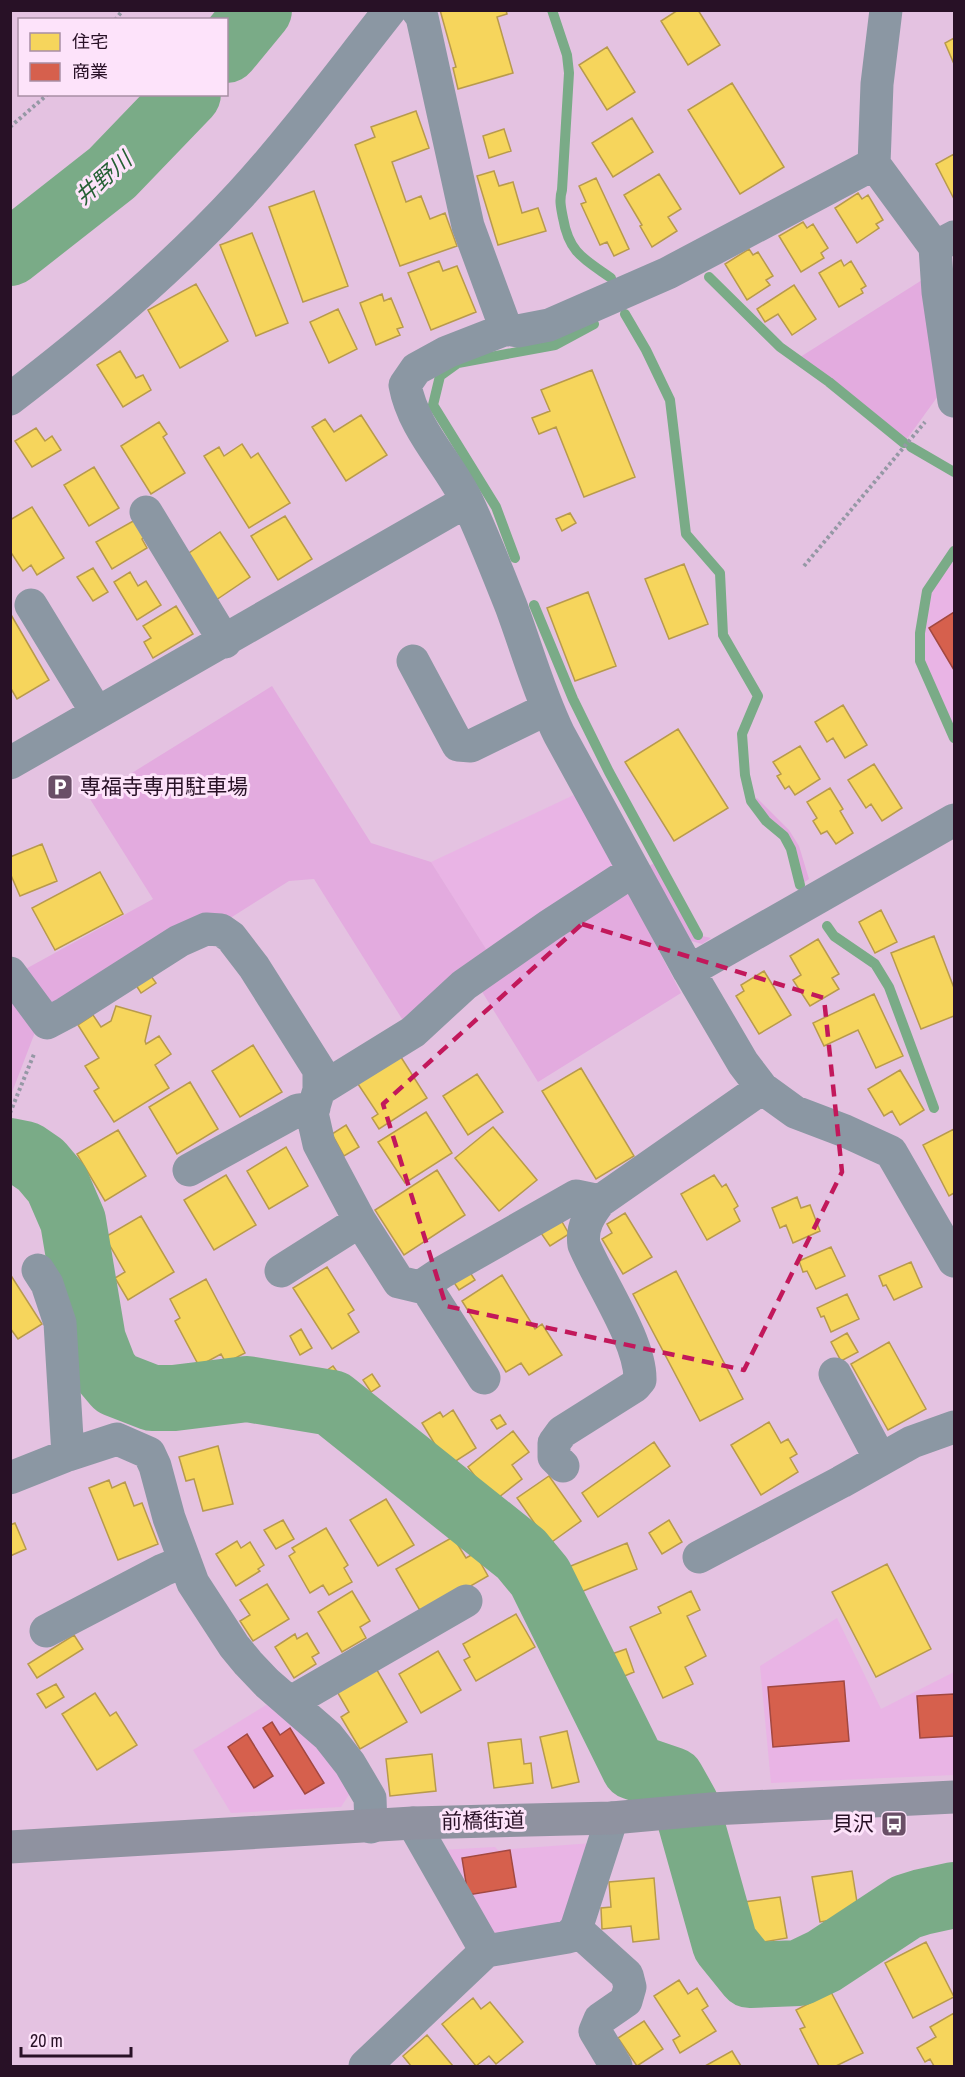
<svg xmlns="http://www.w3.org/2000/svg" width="965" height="2077" font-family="'Archivo Narrow','Noto Sans JP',sans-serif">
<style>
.built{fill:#e9b4e5}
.green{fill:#e3abdf}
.homes{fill:#f6d55c;stroke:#b89a4c;stroke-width:1.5}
.shops{fill:#d6604d;stroke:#a24841;stroke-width:1.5}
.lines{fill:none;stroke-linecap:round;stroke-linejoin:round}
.stream{stroke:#7aab87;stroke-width:10}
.river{stroke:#7aab87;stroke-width:66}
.path{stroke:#9598a5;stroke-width:4;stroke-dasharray:3 3;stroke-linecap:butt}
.minor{stroke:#8b97a3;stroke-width:33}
.major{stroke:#8f92a0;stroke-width:33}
.marked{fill:none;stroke:#c2185b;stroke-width:4.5;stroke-dasharray:12 8;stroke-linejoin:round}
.labels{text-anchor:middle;stroke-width:6;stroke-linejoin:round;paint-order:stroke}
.poi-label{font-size:21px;fill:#281126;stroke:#fde3fa;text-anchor:start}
.street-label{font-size:21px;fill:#281126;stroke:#fde3fa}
.water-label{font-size:22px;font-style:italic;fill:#256034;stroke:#fde3fa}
</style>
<rect width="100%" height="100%" fill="#e4c2e1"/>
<path class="built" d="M954,551V738L920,661V633L927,591Z
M576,794L618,868L493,960L431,862Z
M837,1618L881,1709L954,1672V1775L771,1783L760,1666Z
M271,1702L332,1754L352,1790L341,1807L231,1813L193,1750Z
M593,1843L566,1927L487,1938L440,1850L495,1847L498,1850Z"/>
<path class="green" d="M930,275L938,396L904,443L797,359Z
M272,686L371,843L431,862L493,960L409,1030L314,879L289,881L224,922L56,1010L22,971L153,899L90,799Z
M757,798L789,830L799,846L809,879L800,885L791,849L784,836L766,821L751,801Z
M659,860L698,935L711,938L702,944L688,940L646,868Z
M625,886L681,993L538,1082L476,982Z
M11,993L37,1027L11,1095Z"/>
<path class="homes" d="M440,10H506L507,14L497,17L513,73L458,89L453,68L456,67Z
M678,10H698L720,45L688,65L661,21Z
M954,38V64L945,43Z
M607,47L635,92L607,110L579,65Z
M732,83L784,167L740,194L688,110Z
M416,111L429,148L392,162L406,202L421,196L430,219L445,213L457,246L400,266L355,145L375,137L371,127Z
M632,118L653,152L613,177L592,143Z
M504,129L511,151L489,158L483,136Z
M954,154V199L936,164Z
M494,171L499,186L513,182L522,213L538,208L546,231L498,245L477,176Z
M659,174L681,209L668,217L677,231L652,247L640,226L642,225L624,195Z
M596,178L629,249L614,256L607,242L600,245L581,204L586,202L579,186Z
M314,191L348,286L303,302L269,207Z
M858,193L862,199L868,195L883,220L876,224L879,228L857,243L835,208Z
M803,222L807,228L813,224L828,248L821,253L824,258L801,272L779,236Z
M252,233L288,323L256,336L220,245Z
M749,249L753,255L758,252L773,276L766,280L770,285L747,300L725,264Z
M841,260L844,266L851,261L866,286L861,289L863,293L839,307L819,273Z
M439,261L443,271L457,266L476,312L431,330L408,273Z
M196,284L228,341L180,368L148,310Z
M794,285L816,319L792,335L778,314L765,322L757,309Z
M382,294L384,301L391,298L403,327L397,329L400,335L376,345L360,303Z
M338,309L357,349L329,363L310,322Z
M120,351L136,378L143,375L151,390L123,407L97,365Z
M592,370L635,477L584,497L556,427L539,434L532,418L550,411L541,390Z
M361,415L387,455L346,481L312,427L325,419L334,432Z
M159,422L167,434L163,437L185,473L151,494L121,446Z
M36,428L45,441L52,436L61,450L32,467L15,441Z
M242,444L251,458L258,453L290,503L249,528L204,456L219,447L224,456Z
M94,467L119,508L89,526L64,485Z
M32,507L64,558L37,575L31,565L23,571L10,551V520Z
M570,513L576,523L562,531L556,519Z
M285,516L312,559L278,580L251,536Z
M135,520L145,537L142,539L147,548L112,569L96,542Z
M220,532L250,577L216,600L186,555Z
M684,564L708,624L669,639L645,579Z
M93,568L108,592L93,601L77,577Z
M130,572L138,586L146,581L161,605L137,620L114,582Z
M588,592L616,666L575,681L547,608Z
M176,606L193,634L153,658L144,642L151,638L143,626Z
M10,613L49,680L17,699L10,687Z
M843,705L867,745L845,758L833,738L827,742L815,722Z
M678,729L728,808L674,841L625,762Z
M800,746L820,779L795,795L789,786L785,789L777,776L781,774L773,762Z
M874,764L902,808L882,821L871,804L866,808L848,780Z
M830,788L843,809L840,811L853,833L836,844L827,831L821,834L813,821L817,818L807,802Z
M42,844L57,881L20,896L10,873V857Z
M100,872L123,914L55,950L32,908Z
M881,910L897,942L875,953L859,922Z
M934,936L954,988V1016L921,1029L891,953Z
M818,939L839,974L832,978L839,989L810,1006L793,980L801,975L790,956Z
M764,971L791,1015L759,1034L736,996L744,991L741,985Z
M148,972L156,983L141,993L134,982Z
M874,994L903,1056L876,1068L858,1030L824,1046L813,1023Z
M116,1006L151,1016L145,1041L146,1044L159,1036L171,1054L155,1065L169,1088L114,1122L94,1091L99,1088L85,1066L99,1058L78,1025L93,1015L101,1027L111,1021Z
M253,1045L282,1092L240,1117L212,1071Z
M399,1054L427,1098L379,1129L372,1118L378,1114L356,1081Z
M581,1068L634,1156L596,1179L542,1091Z
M900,1070L924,1110L900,1125L892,1111L884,1116L868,1089Z
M477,1074L503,1112L468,1135L443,1096Z
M190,1082L218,1129L177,1154L149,1107Z
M426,1112L452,1153L405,1183L378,1142Z
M346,1125L359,1147L344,1156L332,1134Z
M493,1127L537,1180L499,1211L455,1158Z
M954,1129V1193L949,1196L923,1145Z
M118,1130L146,1176L105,1201L77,1154Z
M286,1147L308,1186L269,1209L247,1171Z
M437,1170L465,1215L404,1255L375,1210Z
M226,1175L256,1225L214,1250L184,1200Z
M714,1175L722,1187L726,1184L738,1206L734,1209L740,1221L707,1240L681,1194Z
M797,1197L801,1208L810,1205L820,1231L793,1243L786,1225L780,1228L772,1208Z
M625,1213L652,1257L623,1274L602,1239L612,1233L607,1224Z
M141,1216L174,1272L128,1300L115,1278L125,1272L105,1237Z
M561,1220L569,1234L550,1246L541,1233Z
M831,1247L845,1276L816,1289L807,1271L803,1272L799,1261Z
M911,1262L922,1287L894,1300L886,1285L883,1286L879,1276Z
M327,1267L354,1310L348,1314L359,1332L332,1349L293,1288Z
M469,1271L475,1280L459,1290L453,1281Z
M676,1271L743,1399L700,1421L633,1294Z
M10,1274L42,1324L18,1339L10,1328Z
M502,1275L535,1329L542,1324L562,1355L529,1375L521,1363L506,1372L462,1301Z
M206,1279L245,1353L226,1363L221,1354L199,1366L175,1321L180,1318L170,1299Z
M847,1294L859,1319L831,1332L824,1316L821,1317L817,1308Z
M301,1329L312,1348L300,1355L290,1336Z
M847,1333L858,1352L841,1361L831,1342Z
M889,1342L926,1409L888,1430L851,1364Z
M333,1366L338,1373L330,1378L326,1371Z
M372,1374L380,1386L371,1392L363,1380Z
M453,1410L476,1448L448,1466L422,1423L440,1412L443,1417Z
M500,1415L506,1424L497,1429L491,1420Z
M769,1422L781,1443L788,1439L797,1454L790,1458L798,1472L761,1495L731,1445Z
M513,1431L529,1452L512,1465L522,1479L494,1501L468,1467Z
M654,1442L670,1466L598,1517L582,1493Z
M218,1446L233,1504L203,1511L194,1479L186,1481L179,1457Z
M549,1476L581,1521L549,1544L517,1498Z
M109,1480L112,1488L125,1482L134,1506L142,1503L158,1544L118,1560L89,1488Z
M386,1499L414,1545L378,1566L350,1520Z
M283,1520L294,1539L276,1549L264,1530Z
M669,1520L682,1542L662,1554L649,1533Z
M15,1523L26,1549L10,1556V1525Z
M326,1528L348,1565L344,1568L352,1582L329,1595L323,1585L310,1593L289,1556L295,1552L292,1548Z
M453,1537L466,1558L475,1553L488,1576L422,1614L396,1569Z
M237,1541L241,1548L250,1542L264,1565L258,1569L260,1571L236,1586L216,1554Z
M627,1543L637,1569L571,1596L561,1570Z
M887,1564L931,1649L876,1677L832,1592Z
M267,1584L289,1619L253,1641L240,1621L250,1615L240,1600Z
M352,1591L370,1621L360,1627L366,1638L342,1652L318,1612Z
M691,1591L700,1610L687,1616L706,1656L685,1667L693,1684L663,1698L630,1627L661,1613L658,1607Z
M516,1614L535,1647L476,1681L464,1660L470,1657L463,1644Z
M307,1633L319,1653L312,1657L316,1664L294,1678L275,1647L295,1634L297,1639Z
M74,1635L83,1649L37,1678L28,1664Z
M626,1649L634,1672L615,1680L606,1656Z
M438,1651L461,1690L421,1713L399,1674Z
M374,1665L407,1722L360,1749L341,1717L349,1712L335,1688Z
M56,1684L64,1697L46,1708L37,1694Z
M95,1693L110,1716L116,1712L137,1745L97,1770L62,1714Z
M567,1731L579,1782L552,1788L540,1737Z
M521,1739L524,1764L531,1763L533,1783L494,1788L488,1743Z
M432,1754L436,1791L390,1796L386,1759Z
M852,1871L859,1915L820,1922L812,1877Z
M654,1878L659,1939L633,1942L631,1926L602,1929L601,1908L611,1907L609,1882Z
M780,1897L787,1938L751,1944L744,1902Z
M926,1942L954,1997L913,2018L885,1963Z
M679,1980L688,1994L697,1988L708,2006L702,2010L716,2031L680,2053L673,2040L680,2036L654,1996Z
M831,1992L863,2053L836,2066H819L800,2029L805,2027L796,2010Z
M473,1998L481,2009L490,2002L523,2042L496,2064L489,2056L476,2066L442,2024Z
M954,2013V2066H934L930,2059L925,2062L917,2048L936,2037L930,2027Z
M644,2021L663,2049L637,2066L618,2038Z
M427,2035L453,2066H411L403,2056Z
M732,2051L741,2066H705Z"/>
<path class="shops" d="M954,612V670L929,628Z
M844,1681L849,1741L773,1747L768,1687Z
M954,1694V1736L920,1738L917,1696Z
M272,1722L280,1735L290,1728L324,1783L305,1794L263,1728Z
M247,1734L273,1776L254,1788L228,1747Z
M510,1850L516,1887L468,1895L462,1858Z"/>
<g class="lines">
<path class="stream" d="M552,10L567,55L569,73L562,190C559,200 561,208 563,218C569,253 584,259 611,278
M709,277L780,347L829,382L904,443
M625,314L646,350L670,400L686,534L720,573L723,635L758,696L742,734L745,775L751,801L766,821L784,836L791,849L800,885
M911,447L954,472
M954,551L927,591L920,633V661L954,738
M515,558L496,507L433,405L440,376L458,363L555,345L594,324
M534,605L573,699L609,772L698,935
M827,926L834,936L875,964L889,987L934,1108"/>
<path class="river" d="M226,50L259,10
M10,253L112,173L188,94
M10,1151L25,1154L41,1165L57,1184L73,1221L93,1340L105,1371L116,1384L152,1398H174L247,1389L332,1403L521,1554L540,1577L634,1767L672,1780L686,1805L725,1944L750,1975L799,1973L824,1961L906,1907L922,1902L954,1895"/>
<path class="path" d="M115,20L123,10
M10,127L48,94
M804,566L925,422
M10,1113L34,1054"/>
<path class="minor" d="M417,10L422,17L468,226L506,329
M886,10L877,84L874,164L935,247L954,237
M874,164L668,273L549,325L518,331L506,329L447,352L416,369L405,385C413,429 448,462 467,501C483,535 497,571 511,606C527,649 539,693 559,734L689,971L743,1063L762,1088L795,1112L845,1131L891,1152L954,1261
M935,247L938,292L954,401
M10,399C92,336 171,270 241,194C294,136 341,72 390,10
M146,512L225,642
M31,605L97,713
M413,661L458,745L471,746L547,709
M10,763L467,501
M689,971L954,820
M10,973L47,1023L66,1013L179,941L206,929L221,930L231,937L254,967L319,1070V1090L312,1113L319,1144L360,1221L399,1282L420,1287L441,1273L576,1196L600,1201L762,1088
M319,1090L413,1032L464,985L550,925L633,871
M189,1170L298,1110L314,1108
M38,1270L47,1284L60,1323L68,1455
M281,1271L360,1221
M424,1284L484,1378
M835,1374L878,1455L875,1463
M563,1466L554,1457V1443L562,1432L635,1386L640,1380C641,1342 599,1281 584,1245C581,1227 590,1214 600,1201
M10,1478L68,1455L117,1439L149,1453L155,1466L169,1518L193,1583L234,1646L248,1663L267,1683L328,1736L350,1764L370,1798L371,1827
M699,1557L841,1482L912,1442L954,1427
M46,1631L163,1570L185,1561
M291,1702L466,1601
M413,1823L486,1951
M576,1929L627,1975L630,1987L626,2001L600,2019L595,2031L616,2066
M365,2066L486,1951L568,1937L576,1929L612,1818"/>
<path class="major" d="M10,1847L413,1823L612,1818L711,1809L954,1797"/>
</g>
<path class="marked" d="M582,924L824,998L842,1172L744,1370L446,1306L383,1104Z"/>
<defs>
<symbol id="parking-square" viewBox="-11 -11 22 22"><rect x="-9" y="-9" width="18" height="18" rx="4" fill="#6a4f67" stroke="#fde3fa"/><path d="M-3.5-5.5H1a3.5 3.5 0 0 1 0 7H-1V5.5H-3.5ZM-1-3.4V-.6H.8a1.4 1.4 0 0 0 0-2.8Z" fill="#fff"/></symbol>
<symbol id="bus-square" viewBox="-11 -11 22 22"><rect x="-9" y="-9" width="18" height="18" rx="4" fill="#6a4f67" stroke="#fde3fa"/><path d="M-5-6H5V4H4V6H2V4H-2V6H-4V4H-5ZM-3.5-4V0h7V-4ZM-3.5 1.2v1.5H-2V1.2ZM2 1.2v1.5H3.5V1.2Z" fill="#fff"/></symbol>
</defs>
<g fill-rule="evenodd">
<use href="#parking-square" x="45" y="772" width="30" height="30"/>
<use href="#bus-square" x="879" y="1809" width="30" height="30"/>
</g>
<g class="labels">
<g class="poi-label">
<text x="80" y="794">専福寺専用駐車場</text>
<text x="874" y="1831" text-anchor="end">貝沢</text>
</g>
<g class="street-label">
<text transform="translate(483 1821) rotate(-1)" y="7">前橋街道</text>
</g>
<g class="water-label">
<text transform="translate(103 178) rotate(-41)" y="8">井野川</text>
</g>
</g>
<rect width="965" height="2077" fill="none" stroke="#281126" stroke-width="24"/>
<rect x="18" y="18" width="210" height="78" fill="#fde3fa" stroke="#a88fa5" stroke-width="1.5"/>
<rect x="30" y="33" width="30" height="18" fill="#f6d55c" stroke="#a88fa5" stroke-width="1.5"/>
<text x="72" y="48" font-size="18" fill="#281126">住宅</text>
<rect x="30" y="63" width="30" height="18" fill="#d6604d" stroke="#a88fa5" stroke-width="1.5"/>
<text x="72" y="78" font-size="18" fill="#281126">商業</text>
<path d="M21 2047v9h110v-9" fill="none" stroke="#281126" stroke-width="3"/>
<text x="30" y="2047" font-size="18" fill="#281126" stroke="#fde3fa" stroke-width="4.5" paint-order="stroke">20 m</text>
</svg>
